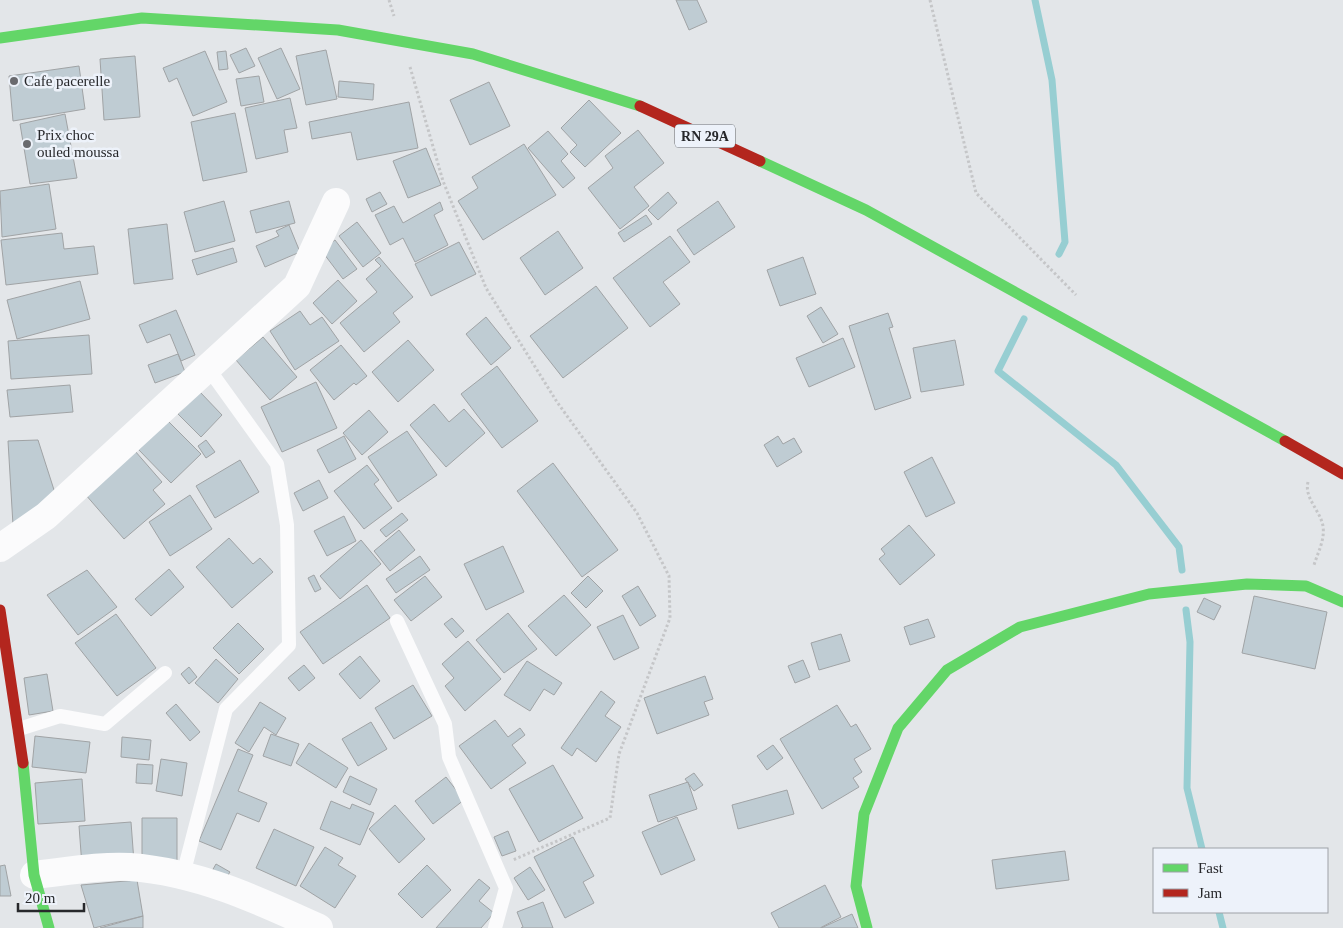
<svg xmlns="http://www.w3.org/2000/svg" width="1343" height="928" font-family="'Times New Roman',serif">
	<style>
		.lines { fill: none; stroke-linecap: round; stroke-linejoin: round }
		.stream { stroke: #97ced2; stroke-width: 7 }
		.building { fill: #bfccd3; stroke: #a0a3a5 }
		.path { stroke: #c5c6c8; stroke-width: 3; stroke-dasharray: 2.5 2.5; stroke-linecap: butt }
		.lane { stroke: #fbfbfc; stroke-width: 14 }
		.street { stroke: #fbfbfc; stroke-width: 28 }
		.fast { stroke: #63d668; stroke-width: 11 }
		.jam { stroke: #b3261e; stroke-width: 11 }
		.poi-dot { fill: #696a6e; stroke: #edf2fa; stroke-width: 2 }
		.labels { text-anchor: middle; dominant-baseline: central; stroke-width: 5; stroke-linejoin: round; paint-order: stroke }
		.shield { fill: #edf2fa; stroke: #626569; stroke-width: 1 }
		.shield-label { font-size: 14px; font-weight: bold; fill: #27282b }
		.poi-label { font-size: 15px; fill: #27282b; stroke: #edf2fa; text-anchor: start }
	</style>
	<rect width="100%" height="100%" fill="#e3e6e9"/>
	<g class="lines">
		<!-- stream -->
		<path class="stream" d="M 1035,0 L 1052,80 L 1065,242 L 1059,254
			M 1024,319 L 998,371 L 1116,465 L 1179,547 L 1182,570
			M 1186,610 L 1190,642 L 1187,788 L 1202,849
			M 1219,912 L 1223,928"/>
	</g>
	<!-- building -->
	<path class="building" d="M 676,0 L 697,0 L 707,22 L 689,30 Z
		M 246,48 L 255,66 L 239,73 L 230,55 Z
		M 281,48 L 300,89 L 277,99 L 258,58 Z
		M 326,50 L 337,99 L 306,105 L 296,56 Z
		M 205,51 L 227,102 L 193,116 L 177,78 L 169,82 L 163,68 Z
		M 226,51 L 228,69 L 219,70 L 217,52 Z
		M 135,56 L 140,117 L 104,120 L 100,59 Z
		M 79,66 L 85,109 L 13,121 L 9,76 Z
		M 259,76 L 264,102 L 241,106 L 236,79 Z
		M 339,81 L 374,84 L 373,100 L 338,97 Z
		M 489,82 L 510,126 L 470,145 L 450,100 Z
		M 290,98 L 297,128 L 284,130 L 288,152 L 256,159 L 245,108 Z
		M 589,100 L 621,133 L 585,167 L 570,152 L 577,145 L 561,128 Z
		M 409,102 L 418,148 L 357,160 L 351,132 L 312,139 L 309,122 Z
		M 235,113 L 247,172 L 203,181 L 191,122 Z
		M 65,114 L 77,178 L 30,184 L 20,124 Z
		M 638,130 L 664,163 L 634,187 L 649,206 L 620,229 L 588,188 L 613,168 L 605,156 Z
		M 548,131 L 568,154 L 561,161 L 575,178 L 563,188 L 528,148 Z
		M 524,144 L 556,195 L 483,240 L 458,201 L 478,188 L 472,177 Z
		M 426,148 L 441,185 L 408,198 L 393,161 Z
		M 49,184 L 56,229 L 2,237 L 0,191 Z
		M 380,192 L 387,204 L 372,212 L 366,199 Z
		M 668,192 L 677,203 L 658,220 L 648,210 Z
		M 224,201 L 235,241 L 195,252 L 184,212 Z
		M 289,201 L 295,223 L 256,233 L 250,211 Z
		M 718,201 L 735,227 L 694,255 L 677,230 Z
		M 440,202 L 443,210 L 434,215 L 448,245 L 415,262 L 403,238 L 390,245 L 375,215 L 394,206 L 403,223 Z
		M 646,215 L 652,224 L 624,242 L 618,233 Z
		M 357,222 L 381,253 L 363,267 L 339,236 Z
		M 167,224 L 173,279 L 134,284 L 128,229 Z
		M 289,225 L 300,252 L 265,267 L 256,246 L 279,236 L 276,231 Z
		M 558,231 L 583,268 L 545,295 L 520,258 Z
		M 62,233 L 64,249 L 94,246 L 98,274 L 6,285 L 1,240 Z
		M 670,236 L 690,262 L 663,282 L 680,304 L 650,327 L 613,278 Z
		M 335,240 L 357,269 L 343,279 L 321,250 Z
		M 459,242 L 476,274 L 431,296 L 415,264 Z
		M 233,248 L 237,262 L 197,275 L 192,260 Z
		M 379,257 L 413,297 L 393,313 L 400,322 L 364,352 L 340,323 L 377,292 L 366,279 L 381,266 L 375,260 Z
		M 803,257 L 816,294 L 780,306 L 767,270 Z
		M 338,280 L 357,301 L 332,324 L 313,303 Z
		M 80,281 L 90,319 L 17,339 L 7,300 Z
		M 596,286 L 628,328 L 563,378 L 530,336 Z
		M 821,307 L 838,334 L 823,343 L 807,316 Z
		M 176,310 L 195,355 L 181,361 L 170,334 L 147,343 L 139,325 Z
		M 300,311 L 310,325 L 322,317 L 339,341 L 295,370 L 270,331 Z
		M 888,313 L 893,327 L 889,328 L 911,398 L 875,410 L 849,326 Z
		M 486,317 L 511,348 L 491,365 L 466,334 Z
		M 89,335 L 92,374 L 11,379 L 8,341 Z
		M 263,337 L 297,377 L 270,400 L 236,360 Z
		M 843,338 L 855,367 L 809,387 L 796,358 Z
		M 408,340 L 434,370 L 398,402 L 372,372 Z
		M 955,340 L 964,385 L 921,392 L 913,348 Z
		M 341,345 L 367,376 L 356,385 L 354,383 L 334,400 L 310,370 Z
		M 178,354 L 185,372 L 155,383 L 148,365 Z
		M 497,366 L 538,421 L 502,448 L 461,394 Z
		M 316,382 L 337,428 L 282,452 L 261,407 Z
		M 70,385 L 73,412 L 10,417 L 7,390 Z
		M 200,392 L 222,415 L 201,437 L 178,414 Z
		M 434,404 L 449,422 L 464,409 L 485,433 L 446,467 L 410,425 Z
		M 369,410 L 388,432 L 362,455 L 343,433 Z
		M 168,421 L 201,454 L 171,483 L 138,449 Z
		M 407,431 L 437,475 L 398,502 L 368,457 Z
		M 344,436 L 356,459 L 329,473 L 317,450 Z
		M 778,436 L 783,444 L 794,438 L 802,452 L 777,467 L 764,445 Z
		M 38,440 L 55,493 L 13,525 L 8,441 Z
		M 206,440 L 215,452 L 206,458 L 198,446 Z
		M 135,451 L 162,482 L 153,490 L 165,504 L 124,539 L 85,494 Z
		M 932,457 L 955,503 L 926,517 L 904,472 Z
		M 240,460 L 259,492 L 215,518 L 196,486 Z
		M 553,463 L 618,550 L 582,577 L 517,491 Z
		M 367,465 L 379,480 L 374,484 L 392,508 L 364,529 L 334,491 Z
		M 319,480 L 328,498 L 303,511 L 294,493 Z
		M 190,495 L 212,529 L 170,556 L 149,522 Z
		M 402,513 L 408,520 L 386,537 L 380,530 Z
		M 344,516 L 356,541 L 327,556 L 314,531 Z
		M 909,525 L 935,555 L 900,585 L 879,559 L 885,554 L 881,549 Z
		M 399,530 L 415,550 L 390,571 L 374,551 Z
		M 229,538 L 253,564 L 260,558 L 273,572 L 232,608 L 196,567 Z
		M 361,540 L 381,564 L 340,599 L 320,576 Z
		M 503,546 L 524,592 L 486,610 L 464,564 Z
		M 420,556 L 430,570 L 396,593 L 386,579 Z
		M 169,569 L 184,587 L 151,616 L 135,599 Z
		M 87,570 L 117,607 L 78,635 L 47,595 Z
		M 314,575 L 321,589 L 315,592 L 308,578 Z
		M 425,576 L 442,597 L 411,621 L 394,600 Z
		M 588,576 L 603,591 L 586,608 L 571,593 Z
		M 367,585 L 390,618 L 323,664 L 300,632 Z
		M 638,586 L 656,616 L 640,626 L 622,596 Z
		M 564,595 L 591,625 L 556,656 L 528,626 Z
		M 1254,596 L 1327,612 L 1315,669 L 1242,653 Z
		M 1204,598 L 1221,606 L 1214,620 L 1197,612 Z
		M 508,613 L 537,649 L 504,673 L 476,640 Z
		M 116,614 L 156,668 L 117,696 L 75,643 Z
		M 623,615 L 639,648 L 614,660 L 597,627 Z
		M 452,618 L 464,631 L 456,638 L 444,624 Z
		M 928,619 L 935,637 L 910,645 L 904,627 Z
		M 238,623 L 264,649 L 239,674 L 213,648 Z
		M 841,634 L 850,661 L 819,670 L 811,643 Z
		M 468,641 L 501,679 L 465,711 L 445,686 L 454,678 L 442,664 Z
		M 360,656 L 380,681 L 360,699 L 339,674 Z
		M 216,659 L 238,679 L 218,703 L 195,683 Z
		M 803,660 L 810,677 L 795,683 L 788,666 Z
		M 527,661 L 562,683 L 554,695 L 544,689 L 530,711 L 504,695 Z
		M 304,665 L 315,678 L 299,691 L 288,678 Z
		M 189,667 L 197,677 L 189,684 L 181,674 Z
		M 47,674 L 53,711 L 29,715 L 24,678 Z
		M 705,676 L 713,699 L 704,702 L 709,715 L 657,734 L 644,698 Z
		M 413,685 L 432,716 L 394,739 L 375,708 Z
		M 601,691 L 615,702 L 605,716 L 621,727 L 596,762 L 577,748 L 572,756 L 561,748 Z
		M 260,702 L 286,718 L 276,735 L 264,727 L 249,752 L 235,743 Z
		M 176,704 L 200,732 L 190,741 L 166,713 Z
		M 837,705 L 851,727 L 856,724 L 871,749 L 854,759 L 862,772 L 853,778 L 859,787 L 822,809 L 780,739 Z
		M 495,720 L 508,737 L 520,728 L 525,735 L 512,745 L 526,763 L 491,789 L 459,746 Z
		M 371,722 L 387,749 L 358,766 L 342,739 Z
		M 271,734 L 299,744 L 291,766 L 263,756 Z
		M 35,736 L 90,742 L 86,773 L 32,767 Z
		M 122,737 L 151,740 L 149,760 L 121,757 Z
		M 309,743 L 348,768 L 336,788 L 296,763 Z
		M 773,745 L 783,758 L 767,770 L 757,756 Z
		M 238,749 L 253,755 L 238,791 L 267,803 L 259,822 L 237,813 L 221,850 L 199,841 Z
		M 161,759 L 187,763 L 182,796 L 156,791 Z
		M 137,764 L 153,765 L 152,784 L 136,783 Z
		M 553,765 L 583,818 L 539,842 L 509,789 Z
		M 694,773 L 703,785 L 694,791 L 685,779 Z
		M 350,776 L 377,789 L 370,805 L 343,792 Z
		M 446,777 L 464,800 L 433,824 L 415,801 Z
		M 82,779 L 85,821 L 38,824 L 35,783 Z
		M 688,782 L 697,809 L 658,822 L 649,795 Z
		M 787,790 L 794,814 L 738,829 L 732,805 Z
		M 331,801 L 350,809 L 352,804 L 374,813 L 360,845 L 320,829 Z
		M 395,805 L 425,839 L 399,863 L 369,829 Z
		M 677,817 L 695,860 L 661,875 L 642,832 Z
		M 142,818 L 177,818 L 177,861 L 142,861 Z
		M 131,822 L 134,862 L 82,866 L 79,826 Z
		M 274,829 L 314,847 L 296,886 L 256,868 Z
		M 508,831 L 516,851 L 502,856 L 494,837 Z
		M 573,837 L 594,876 L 583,882 L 594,903 L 565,918 L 534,857 Z
		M 325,847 L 343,858 L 338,865 L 356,876 L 335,908 L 300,886 Z
		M 1065,851 L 1069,880 L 996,889 L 992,860 Z
		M 216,864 L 230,872 L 226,878 L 212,871 Z
		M 5,865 L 11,896 L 0,896 L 0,866 Z
		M 427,865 L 451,890 L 422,918 L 398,894 Z
		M 530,867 L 545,890 L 528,900 L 514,878 Z
		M 479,879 L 490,888 L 479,901 L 494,913 L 481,928 L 436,928 Z
		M 137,880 L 143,916 L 94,928 L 81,885 Z
		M 825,885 L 841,917 L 820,928 L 779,928 L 771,913 Z
		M 543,902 L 553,928 L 521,928 L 523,927 L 517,912 Z
		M 852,914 L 858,928 L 821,928 Z
		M 143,916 L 143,928 L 100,928 Z"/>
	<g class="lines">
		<!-- path -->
		<path class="path" d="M 389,0 L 394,16
			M 930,0 L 976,193 L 1076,295
			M 410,67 L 443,181 L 486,288 L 557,402 L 637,513 L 669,576 L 670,618 L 619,754 L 610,818 L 513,860
			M 1308,482 C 1304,498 1320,510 1323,526 C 1325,540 1318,552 1314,565"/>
		<!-- lane -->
		<path class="lane" d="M 397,621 L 445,724 L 449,757 L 506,888 L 495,928
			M 19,729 L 60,716 L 105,724 L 165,673
			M 183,875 L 226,709 L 289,645 L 287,525 L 277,464 L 208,368"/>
		<!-- street -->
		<path class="street" d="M 0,548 L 46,516 L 297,286 L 336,202
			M 34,875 C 63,872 101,865 130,867 C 198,872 258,900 319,928"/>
		<!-- fast -->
		<path class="fast" d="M 0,38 L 142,18 L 338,30 L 473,54 L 640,106
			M 760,161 L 866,210 L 1285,441
			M 23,763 L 34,875 L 49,928
			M 867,928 L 856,886 L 864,814 L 898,728 L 947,670 L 1020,627 L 1149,594 L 1247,584 L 1306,586 L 1343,602"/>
		<!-- jam -->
		<path class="jam" d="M 640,106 L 760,161
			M 1285,441 L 1343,474
			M 0,610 L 23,763"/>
	</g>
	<!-- markers -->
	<g class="poi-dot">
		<circle cx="14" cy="81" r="5"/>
		<circle cx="27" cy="144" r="5"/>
	</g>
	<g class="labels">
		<!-- shield labels -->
		<rect class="shield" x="675" y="124.5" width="60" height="23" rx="4"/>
		<g class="shield-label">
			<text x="705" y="136">RN 29A</text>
		</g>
		<!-- poi labels -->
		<g class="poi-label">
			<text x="24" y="81">Cafe pacerelle</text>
			<text x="37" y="135">Prix choc<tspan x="37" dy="17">ouled moussa</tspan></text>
		</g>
	</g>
	<!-- legend -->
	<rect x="1153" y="848" width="175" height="65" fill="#edf2fa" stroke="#9ea1a7"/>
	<rect x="1163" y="864" width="25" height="8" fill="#63d668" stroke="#9ea1a7"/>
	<text x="1198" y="873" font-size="15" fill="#27282b">Fast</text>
	<rect x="1163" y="889" width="25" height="8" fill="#b3261e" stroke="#9ea1a7"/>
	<text x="1198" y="898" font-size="15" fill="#27282b">Jam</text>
	<!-- scale -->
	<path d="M18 903v8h66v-8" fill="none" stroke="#27282b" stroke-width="2.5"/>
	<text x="25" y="903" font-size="15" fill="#27282b" stroke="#edf2fa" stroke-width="4" paint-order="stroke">20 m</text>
</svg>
